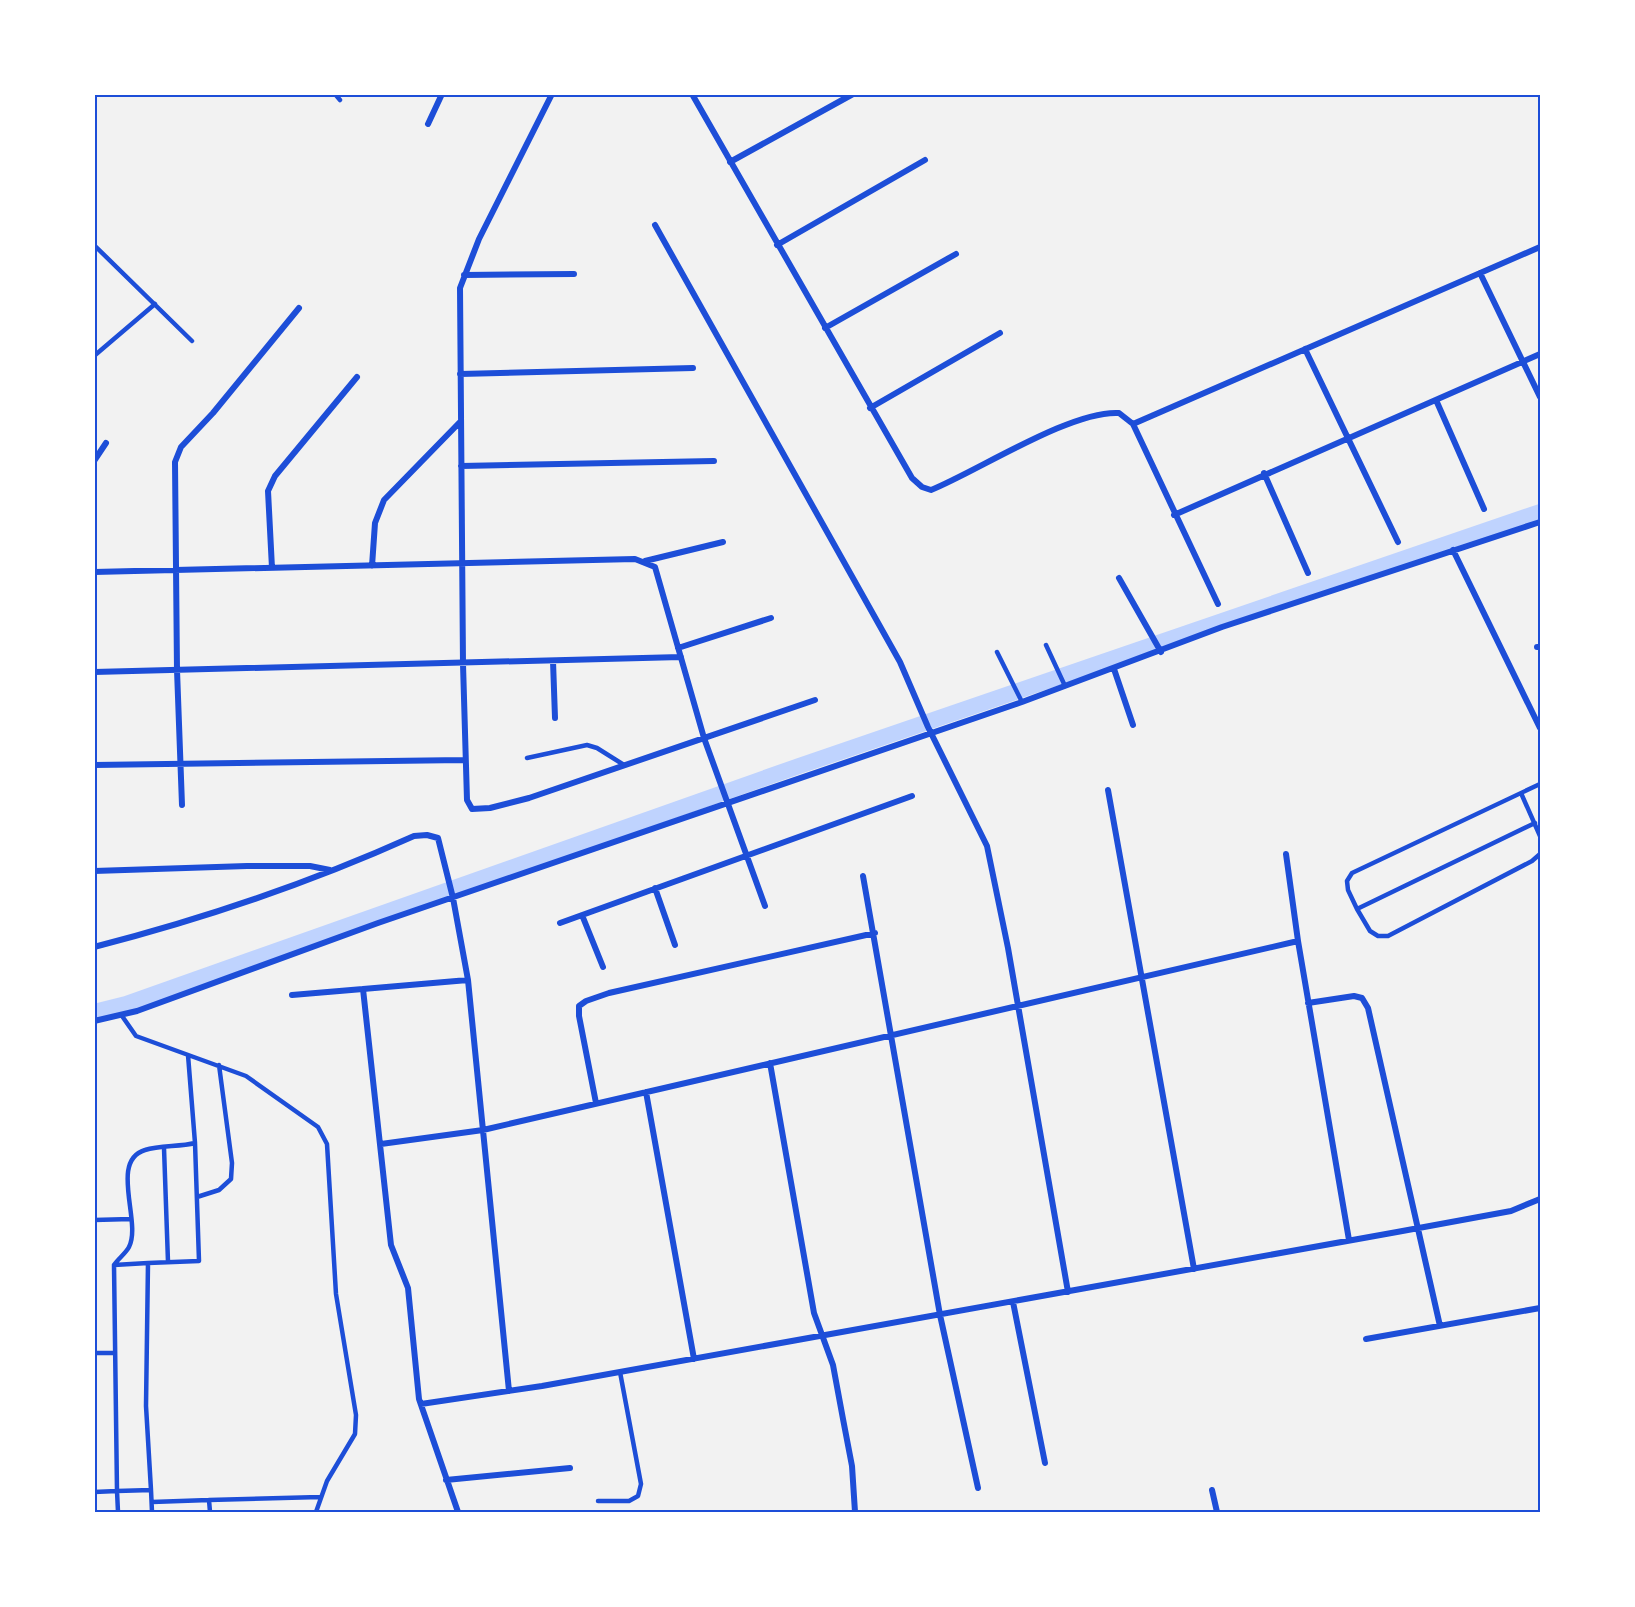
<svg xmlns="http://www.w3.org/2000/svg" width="1635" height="1607" font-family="'IBM Plex Sans',sans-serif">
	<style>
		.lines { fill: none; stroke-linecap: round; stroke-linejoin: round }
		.canal { stroke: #bfd3fe; stroke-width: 16 }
		.service { stroke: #1d4ed8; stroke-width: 4.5 }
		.minor { stroke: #1d4ed8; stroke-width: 6 }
		.neatline { fill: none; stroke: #1d4ed8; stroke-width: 2 }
	</style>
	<rect width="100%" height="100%" fill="#f2f2f2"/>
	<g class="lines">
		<!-- canal -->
		<path class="canal" d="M 94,1012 L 126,1004 L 799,766 L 1540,512"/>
		<!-- service -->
		<path class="service" d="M 335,94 L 340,100
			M 94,245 L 192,341
			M 94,356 L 155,304
			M 1046,645 L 1065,686
			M 997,652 L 1022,702
			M 527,758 L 587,745 L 597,748 L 624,765
			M 1540,784 L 1352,873 L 1347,881 L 1348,890 L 1357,909 L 1370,931 L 1378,936 L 1388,936 L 1532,861 L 1540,854
			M 1521,793 L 1540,836
			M 1357,909 L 1535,823
			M 122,1016 L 136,1036 L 246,1076 L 318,1127 L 327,1144 L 336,1294 L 356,1415 L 355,1434 L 327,1481 L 316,1512
			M 188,1055 L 195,1143 C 179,1147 160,1145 145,1150 C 109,1161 142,1222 129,1247 C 126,1253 118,1259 114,1265 L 117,1491 L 151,1490 L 146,1406 L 148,1263 L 199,1261 L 195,1143
			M 164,1148 L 168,1262
			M 197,1197 L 219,1190 L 231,1179 L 232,1163 L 219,1065
			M 94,1220 L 131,1219
			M 114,1265 L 148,1263
			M 94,1353 L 115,1353
			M 151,1490 L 152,1512
			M 94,1492 L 117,1491 L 118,1512
			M 598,1501 L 629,1501 L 638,1496 L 641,1484 L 620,1372
			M 152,1502 L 209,1500
			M 210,1512 L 209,1500 L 320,1497"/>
		<!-- minor -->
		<path class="minor" d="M 552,94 L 479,239 L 460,288 L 463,664 L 467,800 L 472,809 L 490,808 L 529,798 L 815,700
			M 692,94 L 912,478 L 922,487 L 931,490 C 978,471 1071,410 1119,413 L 1133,424 L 1218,604
			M 428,124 L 442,94
			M 730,162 L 853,94
			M 655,225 L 900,662 L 928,727 L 987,846 L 1008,948 L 1068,1292
			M 777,245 L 925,160
			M 1480,273 L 1540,397
			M 464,275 L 574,274
			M 825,328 L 956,254
			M 1305,349 L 1398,542
			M 460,374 L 693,368
			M 1436,400 L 1484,509
			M 870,408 L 1000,333
			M 1133,424 L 1540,247
			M 94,461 L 106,443
			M 461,466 L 714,461
			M 1264,473 L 1308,573
			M 1174,515 L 1540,354
			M 1453,550 L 1540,728
			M 645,561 L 723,542
			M 372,566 L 375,523 L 384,500 L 460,422
			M 272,568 L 268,491 L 275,476 L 357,377
			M 94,572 L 635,559 L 655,567 L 704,738 L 765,906
			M 1119,578 L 1161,652
			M 1537,647 L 1540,647
			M 678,648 L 771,618
			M 553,661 L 555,718
			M 1114,669 L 1133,725
			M 94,672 L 681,657
			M 94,765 L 464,760
			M 1108,790 L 1194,1269
			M 182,805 L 177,670 L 175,462 L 181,447 L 213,413 L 299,308
			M 1286,854 L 1298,941 L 1349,1240
			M 94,871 L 247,866 L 310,866 L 330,870
			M 863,876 L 940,1315 L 978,1488
			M 655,888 L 675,945
			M 582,915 L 603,967
			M 560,923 L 912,796
			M 94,947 C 203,919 312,882 414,836 L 427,835 L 438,838 L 453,898 L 468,980 L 509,1391
			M 363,989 L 468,980
			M 292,995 L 363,989 L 391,1245 L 408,1288 L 419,1399 L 458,1512
			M 1308,1003 L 1354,996 L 1362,998 L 1368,1008 L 1440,1326
			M 94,1021 L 137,1011 L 378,923 L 1022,702 L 1222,627 L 1540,522
			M 770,1063 L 814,1313 L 833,1365 L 843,1419 L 852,1466 L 855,1512
			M 646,1092 L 694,1359
			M 596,1103 L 579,1016 L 579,1006 L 586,1001 L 609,993 L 875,933
			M 381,1144 L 483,1130 L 1298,941
			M 1013,1302 L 1045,1463
			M 1366,1339 L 1540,1308
			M 421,1404 L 542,1386 L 1397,1232 L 1511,1211 L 1540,1199
			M 446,1480 L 570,1468
			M 1212,1490 L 1217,1512"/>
	</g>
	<!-- border -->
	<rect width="1635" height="1607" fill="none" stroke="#ffffff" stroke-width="192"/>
	<rect x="96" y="96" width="1443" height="1415" class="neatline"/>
</svg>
